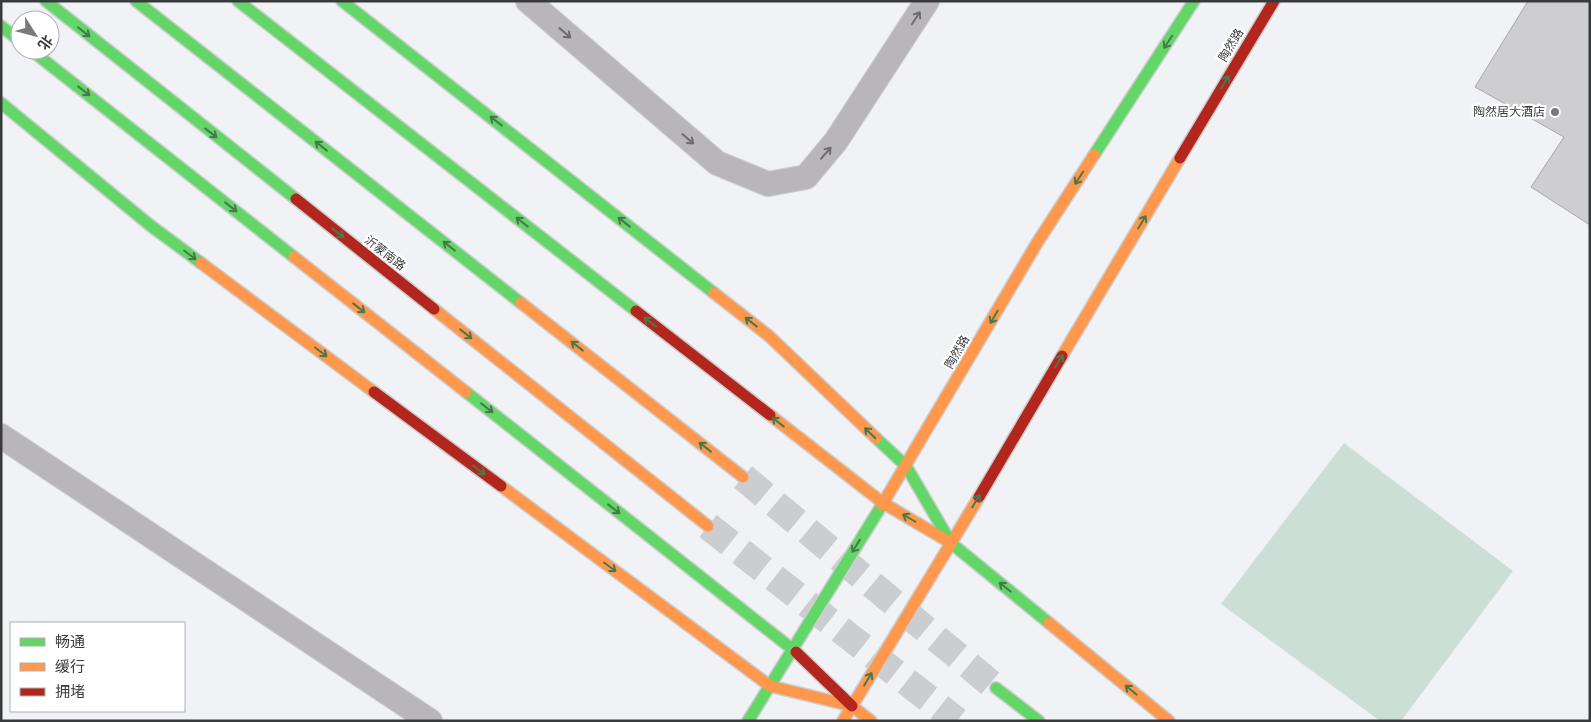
<svg xmlns="http://www.w3.org/2000/svg" width="1591" height="722" font-family="'Varela Round','Noto Sans SC',sans-serif">
	<style>
		.green { fill: #cbdfd7 }
		.building { fill: #ceced0; stroke: #a8a8aa }
		.lines { fill: none; stroke-linecap: round; stroke-linejoin: round }
		.primary-tunnel { stroke: #cbcdd0; stroke-width: 28; stroke-dasharray: 28 14; stroke-linecap: butt }
		.lane-casing { stroke: #cccdcf; stroke-width: 26 }
		.fast-casing { stroke: #cccdcf; stroke-width: 14 }
		.slow-casing { stroke: #cccdcf; stroke-width: 14 }
		.jam-casing { stroke: #cccdcf; stroke-width: 14 }
		.lane { stroke: #b9b6b9; stroke-width: 24 }
		.fast { stroke: #63d668; stroke-width: 11 }
		.slow { stroke: #ff974d; stroke-width: 11 }
		.jam { stroke: #b3261e; stroke-width: 11 }
		.oneway { stroke: #6c6c6e }
		.oneway2 { stroke: #4a784e }
		.poi-dot { fill: #797a7d; stroke: #fff; stroke-width: 2 }
		.labels { text-anchor: middle; dominant-baseline: central; stroke-width: 4.5; stroke-linejoin: round; paint-order: stroke }
		.street-label { font-size: 12px; fill: #393a3c; stroke: #fff }
		.poi-label { font-size: 12px; fill: #393a3c; stroke: #fff; text-anchor: end }
	</style>
	<rect width="100%" height="100%" fill="#f0f2f5"/>
	<!-- green -->
	<path class="green" d="M 1344,443 L 1513,571 L 1401,721 L 1380,721 L 1221,604 Z"/>
	<!-- building -->
	<path class="building" d="M 1528,1 L 1590,1 L 1590,225 L 1531,187 L 1564,137 L 1475,87 Z"/>
	<g class="lines">
		<!-- primary-tunnel -->
		<path class="primary-tunnel" d="M 743,477 L 996,688
			M 708,526 L 957,721"/>
		<!-- lane casing -->
		<g class="lane-casing">
			<path id="lane" d="M 528,1 L 717,163 L 768,184 L 806,177 L 836,141 L 927,1
				M 1,436 L 430,721"/>
		</g>
		<!-- fast casing -->
		<g class="fast-casing">
			<path id="fast" d="M 46,1 L 296,199
				M 136,1 L 521,303
				M 238,1 L 636,311
				M 342,1 L 714,293
				M 1,26 L 20,41
				M 31,50 L 294,257
				M 1,103 L 151,226 L 201,263
				M 1094,155 L 1194,1
				M 466,392 L 796,652
				M 876,438 L 906,466 L 951,543 L 1049,623
				M 996,688 L 1039,721
				M 748,721 L 882,505"/>
		</g>
		<!-- slow casing -->
		<g class="slow-casing">
			<path id="slow" d="M 294,257 L 466,392
				M 201,263 L 374,392
				M 714,293 L 769,336 L 876,438
				M 521,303 L 743,477
				M 434,309 L 708,526
				M 1062,356 L 1180,158
				M 770,415 L 883,503 L 951,543
				M 501,486 L 770,686 L 852,706 L 871,721
				M 882,505 L 1037,243 L 1094,155
				M 1049,623 L 1169,721
				M 843,721 L 979,497"/>
		</g>
		<!-- jam casing -->
		<g class="jam-casing">
			<path id="jam" d="M 1180,158 L 1274,1
				M 296,199 L 434,309
				M 636,311 L 770,415
				M 374,392 L 501,486
				M 979,497 L 1062,356
				M 796,652 L 852,706"/>
		</g>
		<!-- lane -->
		<use href="#lane" class="lane"/>
		<!-- fast -->
		<use href="#fast" class="fast"/>
		<!-- slow -->
		<use href="#slow" class="slow"/>
		<!-- jam -->
		<use href="#jam" class="jam"/>
	</g>
	<!-- one-way arrows -->
	<defs><path id="oneway-shaft" d="M-6 0H5M1.5-3L5.5 0L1.5 3" fill="none" stroke-width="1.6" stroke-linecap="round" stroke-linejoin="round" transform="scale(1.25)"/></defs>
	<g class="oneway">
		<use href="#oneway-shaft" transform="translate(916 18) rotate(-57)"/>
		<use href="#oneway-shaft" transform="translate(565 33) rotate(41)"/>
		<use href="#oneway-shaft" transform="translate(688 139) rotate(41)"/>
		<use href="#oneway-shaft" transform="translate(826 153) rotate(-49)"/>
	</g>
	<g class="oneway2">
		<use href="#oneway-shaft" transform="translate(84 32) rotate(38)"/>
		<use href="#oneway-shaft" transform="translate(1168 42) rotate(123)"/>
		<use href="#oneway-shaft" transform="translate(1225 82) rotate(-59)"/>
		<use href="#oneway-shaft" transform="translate(84 91) rotate(38)"/>
		<use href="#oneway-shaft" transform="translate(496 121) rotate(-142)"/>
		<use href="#oneway-shaft" transform="translate(211 133) rotate(38)"/>
		<use href="#oneway-shaft" transform="translate(321 146) rotate(-142)"/>
		<use href="#oneway-shaft" transform="translate(1079 178) rotate(123)"/>
		<use href="#oneway-shaft" transform="translate(231 207) rotate(38)"/>
		<use href="#oneway-shaft" transform="translate(522 222) rotate(-142)"/>
		<use href="#oneway-shaft" transform="translate(624 222) rotate(-142)"/>
		<use href="#oneway-shaft" transform="translate(1142 222) rotate(-59)"/>
		<use href="#oneway-shaft" transform="translate(338 233) rotate(38)"/>
		<use href="#oneway-shaft" transform="translate(449 246) rotate(-142)"/>
		<use href="#oneway-shaft" transform="translate(190 255) rotate(37)"/>
		<use href="#oneway-shaft" transform="translate(359 308) rotate(38)"/>
		<use href="#oneway-shaft" transform="translate(994 317) rotate(120)"/>
		<use href="#oneway-shaft" transform="translate(650 322) rotate(-142)"/>
		<use href="#oneway-shaft" transform="translate(751 322) rotate(-142)"/>
		<use href="#oneway-shaft" transform="translate(466 334) rotate(38)"/>
		<use href="#oneway-shaft" transform="translate(577 346) rotate(-142)"/>
		<use href="#oneway-shaft" transform="translate(321 352) rotate(37)"/>
		<use href="#oneway-shaft" transform="translate(1059 361) rotate(-59)"/>
		<use href="#oneway-shaft" transform="translate(487 408) rotate(38)"/>
		<use href="#oneway-shaft" transform="translate(778 422) rotate(-142)"/>
		<use href="#oneway-shaft" transform="translate(870 433) rotate(-136)"/>
		<use href="#oneway-shaft" transform="translate(705 447) rotate(-142)"/>
		<use href="#oneway-shaft" transform="translate(479 470) rotate(37)"/>
		<use href="#oneway-shaft" transform="translate(976 501) rotate(-59)"/>
		<use href="#oneway-shaft" transform="translate(614 509) rotate(38)"/>
		<use href="#oneway-shaft" transform="translate(909 518) rotate(-150)"/>
		<use href="#oneway-shaft" transform="translate(856 546) rotate(122)"/>
		<use href="#oneway-shaft" transform="translate(610 567) rotate(37)"/>
		<use href="#oneway-shaft" transform="translate(1005 587) rotate(-141)"/>
		<use href="#oneway-shaft" transform="translate(868 679) rotate(-59)"/>
		<use href="#oneway-shaft" transform="translate(1131 690) rotate(-141)"/>
	</g>
	<!-- markers -->
	<circle class="poi-dot" cx="1555" cy="112" r="5"/>
	<g class="labels">
		<!-- street labels -->
		<g class="street-label">
			<text transform="translate(1231 45) rotate(-59)">陶然路</text>
			<text transform="translate(385 253) rotate(38)">沂蒙南路</text>
			<text transform="translate(957 352) rotate(-60)">陶然路</text>
		</g>
		<!-- poi labels -->
		<g class="poi-label">
			<text x="1545" y="112">陶然居大酒店</text>
		</g>
	</g>
	<!-- border -->
	<rect width="1591" height="722" fill="none" stroke="#393a3c" stroke-width="5"/>
	<!-- legend -->
	<rect x="10" y="622" width="175" height="90" fill="#ffffff" stroke="#b0b0b1"/>
	<rect x="20" y="638" width="25" height="8" fill="#63d668" stroke="#b0b0b1"/>
	<text x="55" y="647" font-size="15" fill="#393a3c">畅通</text>
	<rect x="20" y="663" width="25" height="8" fill="#ff974d" stroke="#b0b0b1"/>
	<text x="55" y="672" font-size="15" fill="#393a3c">缓行</text>
	<rect x="20" y="688" width="25" height="8" fill="#b3261e" stroke="#b0b0b1"/>
	<text x="55" y="697" font-size="15" fill="#393a3c">拥堵</text>
	<!-- north arrow -->
	<g transform="translate(35 35) rotate(126)"><circle r="24" fill="#ffffff" stroke="#b0b0b1"/>
	<path d="M0-4L9 19L0 12L-9 19Z" fill="#797a7d"/>
	<text y="-8" font-size="14" font-weight="bold" text-anchor="middle" fill="#393a3c">北</text>
	</g>
</svg>
